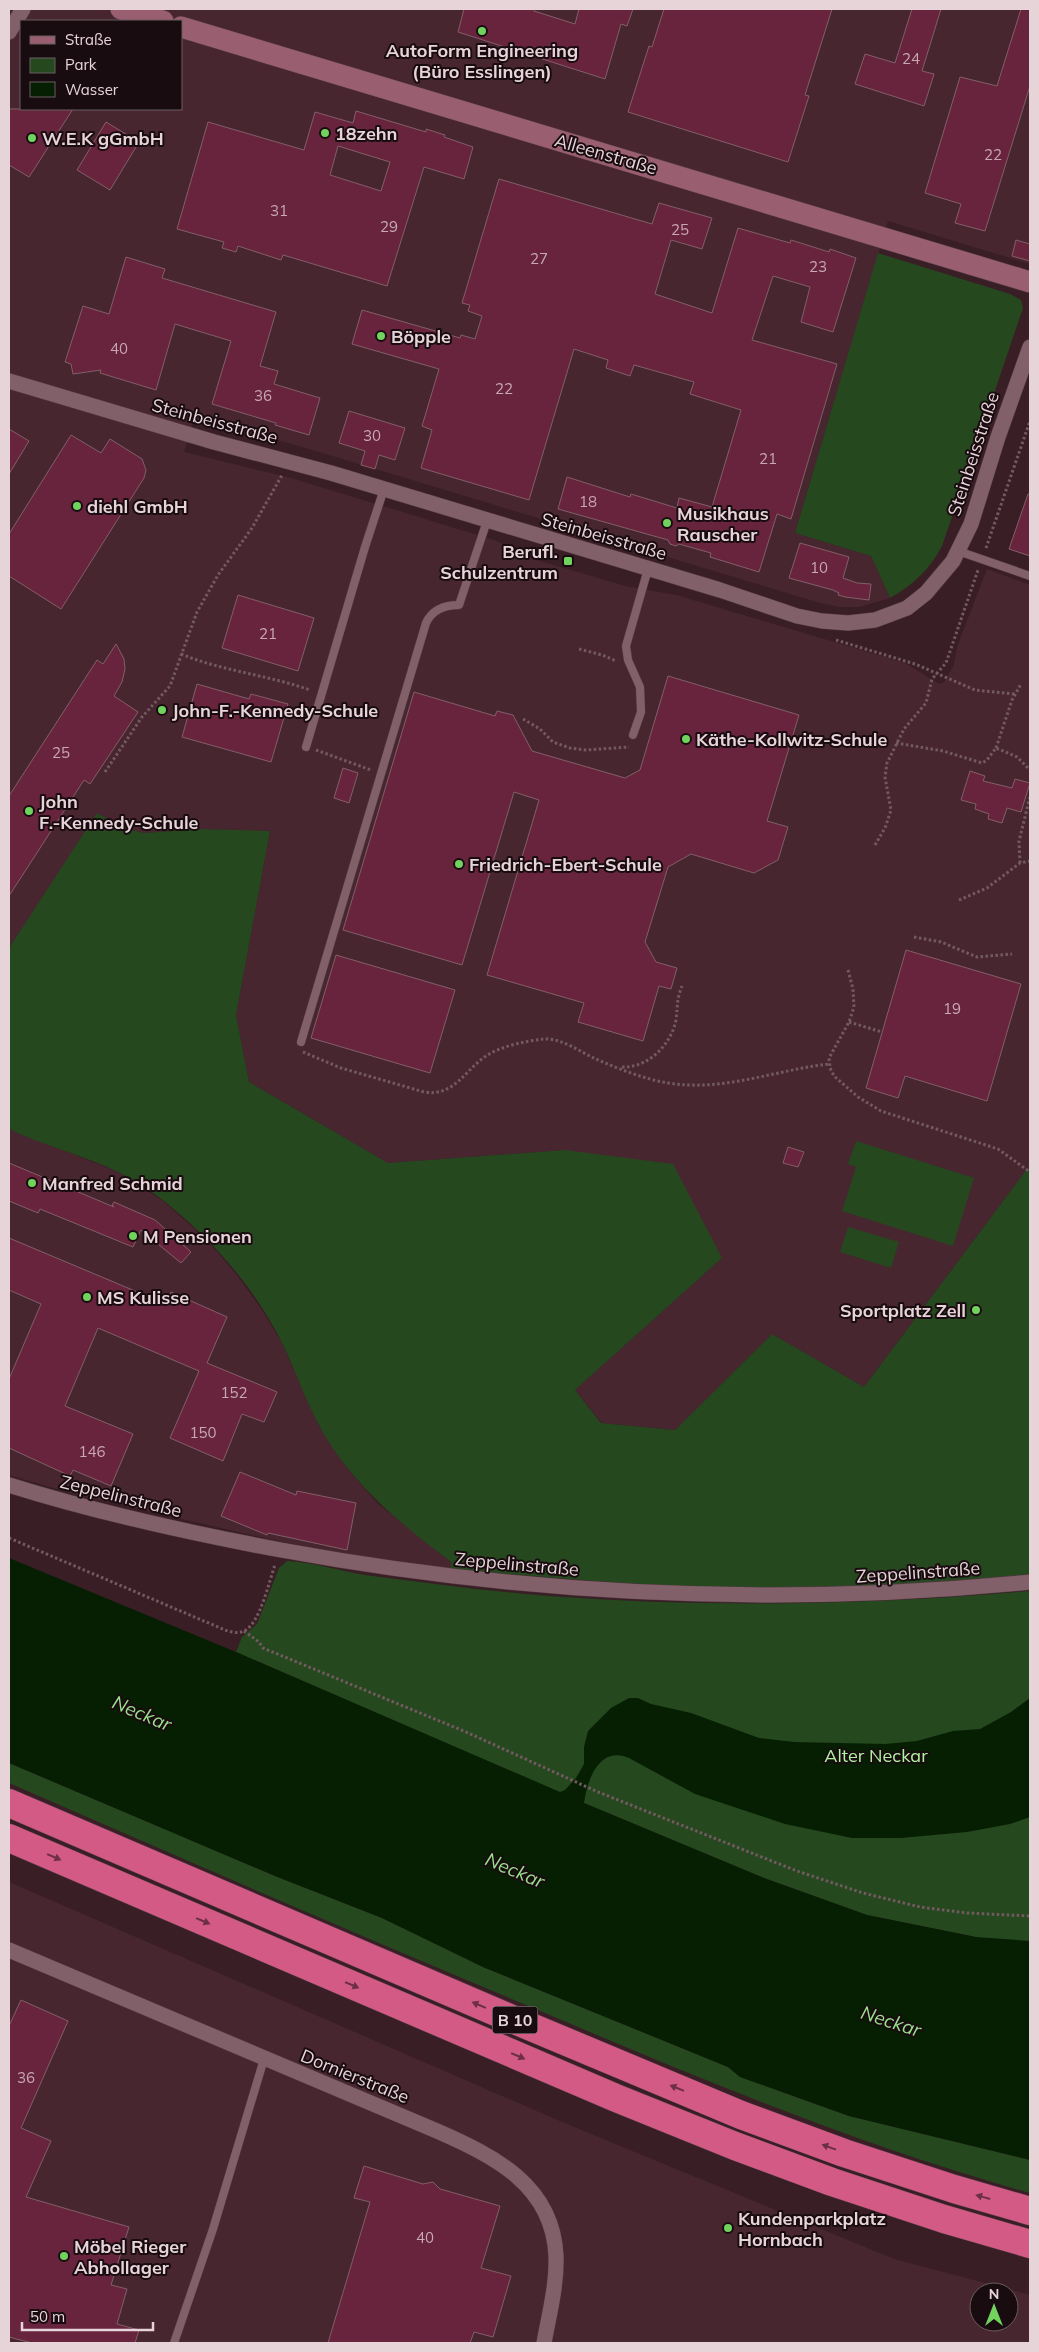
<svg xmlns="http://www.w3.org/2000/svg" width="1039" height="2352" font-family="Mulish,sans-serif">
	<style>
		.built { fill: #482630; fill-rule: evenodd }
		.green { fill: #25481f }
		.water { fill: #061f03 }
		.building { fill: #69243d; stroke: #815f68; fill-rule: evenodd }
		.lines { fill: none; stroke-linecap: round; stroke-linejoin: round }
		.lane-casing { stroke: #543c44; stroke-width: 9 }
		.street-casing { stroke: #543c44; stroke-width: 16 }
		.secondary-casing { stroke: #543c44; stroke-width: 22 }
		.highway-casing { stroke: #543c44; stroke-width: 29 }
		.path { stroke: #735a61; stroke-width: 3; stroke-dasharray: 2.5 2.5; stroke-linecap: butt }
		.lane { stroke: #826069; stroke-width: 8 }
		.street { stroke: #826069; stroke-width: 15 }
		.secondary { stroke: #9a5e71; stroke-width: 21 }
		.highway { stroke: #d25a84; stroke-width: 28 }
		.oneway { fill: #6c2f44 }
		.poi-dot { fill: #71d25e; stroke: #190c10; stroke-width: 2 }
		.labels { text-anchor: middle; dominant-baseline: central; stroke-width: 4; stroke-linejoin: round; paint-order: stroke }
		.number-label { font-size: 15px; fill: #c8a8b2 }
		.shield { fill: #190c10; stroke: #a9989d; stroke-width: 1 }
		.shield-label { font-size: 16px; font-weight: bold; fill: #e7d4d9 }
		.poi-label { font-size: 18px; font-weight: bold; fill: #e7d4d9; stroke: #190c10; text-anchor: start }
		.street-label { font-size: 18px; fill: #e7d4d9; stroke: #190c10 }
		.park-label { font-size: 18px; fill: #aef5a0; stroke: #190c10 }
		.water-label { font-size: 19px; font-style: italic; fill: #99df8c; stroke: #190c10 }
	</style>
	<rect width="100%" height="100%" fill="#3a1e26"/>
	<!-- built -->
	<path class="built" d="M 9,9 L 1030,9 L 1030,264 L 888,221 L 795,533 L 871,556 L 890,598 L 859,607 L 839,607 L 817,602 L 309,449 L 254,433 L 244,434 L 194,419 L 184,452 L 291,478 L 497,541 L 520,555 L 625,586 L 676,595 L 905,663 L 939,684 L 944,682 L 954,665 L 957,647 L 987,569 L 1030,585 L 1030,1165 L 864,1387 L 772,1334 L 675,1430 L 602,1423 L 575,1390 L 722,1258 L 565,1150 L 388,1163 L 249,1082 L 236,1015 L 270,831 L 205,829 L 144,833 L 124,828 L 97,814 L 9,948 ZM 21,21 L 181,21 L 181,109 L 21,109 Z
		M 9,1129 L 118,1172 L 163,1201 L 207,1240 L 236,1274 L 262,1310 L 282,1343 L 320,1428 L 347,1468 L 377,1503 L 451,1562 L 451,1569 L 354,1555 L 282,1542 L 78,1495 L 9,1475 Z
		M 9,1882 L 562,2122 L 894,2259 L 1030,2295 L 1030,2343 L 9,2343 ZM 979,2292 L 1009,2292 L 1009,2322 L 979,2322 Z"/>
	<!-- green -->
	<path class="green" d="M 878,253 L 1010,294 L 1021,300 L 1023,308 L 942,546 C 930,569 913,585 890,598 L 871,556 L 795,533 Z
		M 97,813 L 124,828 L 144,833 L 202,829 L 270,831 L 236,1015 L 249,1082 L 388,1163 L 565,1150 L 673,1164 L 722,1258 L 575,1390 L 601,1423 L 675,1430 L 772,1334 L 864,1387 L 1030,1165 L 1030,1574 C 937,1583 844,1588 750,1588 C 650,1587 551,1578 451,1569 L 451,1562 C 405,1527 362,1493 330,1444 C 310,1414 299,1378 283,1345 C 260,1297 223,1252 183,1217 C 164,1200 141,1183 118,1172 C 83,1155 44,1146 9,1129 L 9,948 Z
		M 856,1141 L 974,1178 L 953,1246 L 842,1211 L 856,1167 L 848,1164 Z
		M 848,1227 L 899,1242 L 891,1268 L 840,1252 Z
		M 287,1561 C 313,1562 339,1571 365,1575 C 426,1583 487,1591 548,1596 C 709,1608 870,1605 1030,1591 L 1030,1951 L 976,1937 L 867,1915 L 764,1878 L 584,1803 L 236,1652 L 242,1637 L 257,1624 L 279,1568 Z
		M 9,1763 L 275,1876 L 382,1918 L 483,1967 L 728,2067 L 740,2077 L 849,2116 L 1030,2160 L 1030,2193 C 861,2146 700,2079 538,2010 C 361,1936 185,1860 9,1783 Z"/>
	<!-- water -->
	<path class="water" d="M 9,1558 L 236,1652 L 560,1792 L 565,1790 L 576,1778 L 584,1764 L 584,1747 L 588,1731 L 611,1708 L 629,1698 L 638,1698 L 651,1704 L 691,1713 L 759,1738 L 794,1742 L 885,1744 L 917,1741 L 953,1731 L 980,1729 L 1011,1712 L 1030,1698 L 1030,1817 L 1010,1824 L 967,1832 L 901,1838 L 852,1838 L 785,1824 L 695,1794 L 629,1758 C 599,1745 587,1781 584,1803 L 764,1878 L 867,1915 L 976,1937 L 1030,1941 L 1030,2160 L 849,2116 L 740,2077 L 728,2067 L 483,1967 L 382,1918 L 275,1876 L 9,1763 Z"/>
	<!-- building -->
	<path class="building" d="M 464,9 L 534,9 L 534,11 L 575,24 L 579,9 L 633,9 L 627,26 L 621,24 L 605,79 L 458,32 Z
		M 664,9 L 832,9 L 805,95 L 809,96 L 788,162 L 628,112 L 649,46 L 652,47 Z
		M 912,9 L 941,9 L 922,71 L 934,74 L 924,106 L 855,84 L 865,54 L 895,63 Z
		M 1021,9 L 1030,9 L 1030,86 L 985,231 L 955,223 L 961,204 L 925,193 L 960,77 L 997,86 Z
		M 9,109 L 73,109 L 29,177 L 9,165 Z
		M 356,111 L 426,132 L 426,129 L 445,135 L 444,137 L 473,147 L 464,179 L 424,167 L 387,286 L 283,255 L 281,260 L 238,246 L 236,252 L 222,248 L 224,242 L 177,229 L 208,122 L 304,150 L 315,112 L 353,123 ZM 338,146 L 390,162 L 381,191 L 330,175 Z
		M 106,122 L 139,142 L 110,190 L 77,170 Z
		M 499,179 L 652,224 L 659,203 L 712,218 L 702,249 L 671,240 L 655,294 L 712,313 L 738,228 L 790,243 L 791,240 L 829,252 L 830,249 L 856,258 L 833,332 L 801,322 L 810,287 L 773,276 L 752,340 L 837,364 L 791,519 L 777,514 L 759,572 L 710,557 L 711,553 L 679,544 L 676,546 L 670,544 L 668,540 L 558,509 L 567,477 L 630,497 L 631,494 L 677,508 L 679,498 L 712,507 L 741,410 L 690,394 L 694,382 L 634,365 L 630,376 L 606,368 L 608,360 L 574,349 L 529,500 L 421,468 L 432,430 L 422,426 L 439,369 L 352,344 L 362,310 L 460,338 L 461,335 L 475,339 L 482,316 L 468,311 L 470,305 L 462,303 Z
		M 1016,240 L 1030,244 L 1030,261 L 1012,256 Z
		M 126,257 L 165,269 L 162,278 L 276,312 L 260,366 L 278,371 L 274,384 L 320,398 L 309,435 L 275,425 L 276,423 L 212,404 L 231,341 L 175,324 L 156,390 L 100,373 L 101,370 L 73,374 L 71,364 L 65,362 L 83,306 L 109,314 Z
		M 349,411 L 405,428 L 395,460 L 379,455 L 375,469 L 361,465 L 365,451 L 339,443 Z
		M 9,429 L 29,441 L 9,474 Z
		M 71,435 L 101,453 L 110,439 L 142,459 L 146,470 L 144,478 L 61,609 L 9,576 L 9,534 Z
		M 1028,494 L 1030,494 L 1030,556 L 1009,549 Z
		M 800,543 L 849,557 L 843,578 L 857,583 L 871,584 L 869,600 L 845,597 L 838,595 L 839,593 L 833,590 L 789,578 Z
		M 238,595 L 314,618 L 298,671 L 222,648 Z
		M 116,644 L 124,659 L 125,669 L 122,682 L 114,696 L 138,712 L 90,784 L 84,780 L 9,896 L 9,796 L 97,660 L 103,664 Z
		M 668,676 L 799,715 L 767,821 L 788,827 L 778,860 L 754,873 L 691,854 L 668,867 L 645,942 L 656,962 L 677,968 L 671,989 L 659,986 L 643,1041 L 578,1022 L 584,1003 L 487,975 L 539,800 L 514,792 L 462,965 L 343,930 L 414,692 L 495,716 L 497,711 L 513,715 L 532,751 L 625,778 L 640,770 Z
		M 197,684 L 249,699 L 251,694 L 288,704 L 271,762 L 182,737 Z
		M 343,768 L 358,773 L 349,803 L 334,798 Z
		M 970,771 L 985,776 L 983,781 L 1012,788 L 1015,779 L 1030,783 L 1021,812 L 1007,808 L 1002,823 L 988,819 L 989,814 L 975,809 L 976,804 L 961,800 Z
		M 906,950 L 1021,984 L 987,1101 L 905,1076 L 898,1098 L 866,1088 Z
		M 336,955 L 455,990 L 430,1073 L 311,1038 Z
		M 788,1147 L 804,1152 L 798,1167 L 783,1163 Z
		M 9,1163 L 114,1207 L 112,1205 L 114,1202 L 155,1220 L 191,1252 L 181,1263 L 141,1230 L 133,1247 L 40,1209 L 38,1213 L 9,1201 Z
		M 9,1238 L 166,1304 L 171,1292 L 227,1317 L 207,1363 L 277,1392 L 264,1422 L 242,1414 L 223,1461 L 170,1438 L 199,1371 L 98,1328 L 65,1406 L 133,1434 L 111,1486 L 73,1470 L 70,1476 L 9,1448 L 9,1379 L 41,1304 L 9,1290 Z
		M 240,1472 L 296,1495 L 297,1491 L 356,1503 L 347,1550 L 268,1533 L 267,1535 L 221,1516 Z
		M 21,2000 L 68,2021 L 21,2128 L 51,2141 L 26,2197 L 129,2227 L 111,2285 L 127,2289 L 117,2324 L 139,2330 L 135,2343 L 32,2343 L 9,2337 L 9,2026 Z
		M 364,2166 L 423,2184 L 433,2182 L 440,2189 L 500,2206 L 481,2268 L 511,2276 L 493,2337 L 474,2332 L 470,2343 L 328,2343 L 370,2202 L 354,2198 Z"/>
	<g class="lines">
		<!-- lane casing -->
		<g class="lane-casing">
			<path id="lane" d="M 958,551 L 1030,576
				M 633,735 L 641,712 L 640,687 L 628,660 L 626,646 L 648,569
				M 306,747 L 365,547 L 384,489
				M 301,1042 L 426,623 C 432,610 445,605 459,605 L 487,521
				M 174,2343 L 213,2229 L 264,2059"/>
		</g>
		<!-- street casing -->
		<g class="street-casing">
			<path id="street" d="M 9,32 L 23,9
				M 9,381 L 214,442 L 331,473 L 720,590 L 797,616 L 822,621 L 848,623 L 875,620 L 907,608 L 926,593 L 953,561 L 971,524 L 998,437 L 1030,347
				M 9,1485 C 98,1513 190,1533 281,1550 C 531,1596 777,1607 1030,1582
				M 9,1950 L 437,2131 C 494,2156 553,2185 556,2256 C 557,2285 549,2315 544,2343"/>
		</g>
		<!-- secondary casing -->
		<g class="secondary-casing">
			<path id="secondary" d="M 121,9 L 163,21
				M 181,27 L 1030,282"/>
		</g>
		<!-- highway casing -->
		<g class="highway-casing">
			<path id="highway" d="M 9,1803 L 512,2019 L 741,2115 L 844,2153 L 954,2189 L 1030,2211
				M 9,1838 L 616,2098 L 735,2146 L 832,2182 L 944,2219 L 1030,2244"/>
		</g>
		<!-- path -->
		<path class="path" d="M 986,548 L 1030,421
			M 836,640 L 915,664 L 975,690 L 1015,694
			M 579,649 L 602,655 L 616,661
			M 181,654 C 222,671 268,675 310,690
			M 523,719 L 540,729 L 553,742 L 570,748 L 586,750 L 629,747
			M 896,743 L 943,751 L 982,763 L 987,760 L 996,748 L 1017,757 L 1030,770
			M 996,748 L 1012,700 L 1021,684
			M 316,750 L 371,770
			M 105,772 L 142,717 L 170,686 L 197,612 L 218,575 L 252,528 L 282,475
			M 875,845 L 885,828 L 891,810 L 885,777 L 887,763 L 904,729 L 926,703 L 932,679 L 946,663 L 978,570
			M 1020,863 L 1019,841 L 1030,797
			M 959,900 L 987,888 L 1020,863 L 1030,861
			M 914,937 L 941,942 L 977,957 L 1012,954
			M 848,970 L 853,989 L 854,1007 L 849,1022 L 829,1058 L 830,1068 L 834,1076 L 858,1097 L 881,1111 L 998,1149 L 1030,1172
			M 849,1022 L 882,1032
			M 303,1052 L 341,1068 L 424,1092 C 454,1097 464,1071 486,1056 C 501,1046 526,1041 544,1039 C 562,1038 580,1052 596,1059 C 619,1069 644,1079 668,1083 C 724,1092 775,1070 829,1064
			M 622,1067 C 648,1068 671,1045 676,1020 C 678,1006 676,1001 682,986
			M 9,1538 L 225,1630 C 231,1632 238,1634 244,1631 C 260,1624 269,1581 275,1565
			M 244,1631 L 259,1642 L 263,1648 L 466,1732 L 598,1792 L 797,1871 L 863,1893 L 920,1907 L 967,1913 L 1030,1916"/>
		<!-- lane -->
		<use href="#lane" class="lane"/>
		<!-- street -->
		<use href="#street" class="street"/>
		<!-- secondary -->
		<use href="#secondary" class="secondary"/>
		<!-- highway -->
		<use href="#highway" class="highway"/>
	</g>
	<!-- one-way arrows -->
	<defs><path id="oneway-solid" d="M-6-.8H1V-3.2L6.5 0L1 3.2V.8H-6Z" transform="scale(1.25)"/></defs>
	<g class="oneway">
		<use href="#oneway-solid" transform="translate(54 1857) rotate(23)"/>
		<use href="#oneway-solid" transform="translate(203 1921) rotate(23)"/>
		<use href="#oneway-solid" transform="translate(352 1985) rotate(23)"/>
		<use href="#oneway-solid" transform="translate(479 2005) rotate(-157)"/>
		<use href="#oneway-solid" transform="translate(518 2056) rotate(23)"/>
		<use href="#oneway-solid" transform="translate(677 2088) rotate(-158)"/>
		<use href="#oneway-solid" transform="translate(829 2147) rotate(-160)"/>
		<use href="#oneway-solid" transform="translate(983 2197) rotate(-164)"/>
	</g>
	<!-- markers -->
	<g class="poi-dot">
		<circle cx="482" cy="31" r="5"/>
		<circle cx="325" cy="133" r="5"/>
		<circle cx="32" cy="138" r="5"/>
		<circle cx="381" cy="336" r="5"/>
		<circle cx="77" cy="506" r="5"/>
		<circle cx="667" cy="523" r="5"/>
		<rect x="563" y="556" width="10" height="10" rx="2.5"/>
		<circle cx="162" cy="710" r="5"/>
		<circle cx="686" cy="739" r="5"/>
		<circle cx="29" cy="811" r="5"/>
		<circle cx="459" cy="864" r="5"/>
		<circle cx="32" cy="1183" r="5"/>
		<circle cx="133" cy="1236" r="5"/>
		<circle cx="87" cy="1297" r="5"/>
		<circle cx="976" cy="1310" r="5"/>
		<circle cx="728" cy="2228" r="5"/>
		<circle cx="64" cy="2256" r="5"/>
	</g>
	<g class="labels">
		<!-- number labels -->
		<g class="number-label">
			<text x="911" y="58">24</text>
			<text x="993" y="154">22</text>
			<text x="279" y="210">31</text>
			<text x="389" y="226">29</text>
			<text x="680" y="229">25</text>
			<text x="539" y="258">27</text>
			<text x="818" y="266">23</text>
			<text x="119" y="348">40</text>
			<text x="504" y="388">22</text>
			<text x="263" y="395">36</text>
			<text x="372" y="435">30</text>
			<text x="768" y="458">21</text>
			<text x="588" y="501">18</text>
			<text x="819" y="567">10</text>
			<text x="268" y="633">21</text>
			<text x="61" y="752">25</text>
			<text x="952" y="1008">19</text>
			<text x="234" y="1392">152</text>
			<text x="203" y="1432">150</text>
			<text x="92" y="1451">146</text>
			<text x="26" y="2077">36</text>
			<text x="425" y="2237">40</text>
		</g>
		<!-- shield labels -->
		<rect class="shield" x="492.5" y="2006.5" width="45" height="27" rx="4"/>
		<g class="shield-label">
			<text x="515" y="2020">B 10</text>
		</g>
		<!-- poi labels -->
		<g class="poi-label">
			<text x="482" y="50" text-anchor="middle">AutoForm Engineering<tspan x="482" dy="21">(Büro Esslingen)</tspan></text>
			<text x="335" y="133">18zehn</text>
			<text x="42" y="138">W.E.K gGmbH</text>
			<text x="391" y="336">Böpple</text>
			<text x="87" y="506">diehl GmbH</text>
			<text x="677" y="513">Musikhaus<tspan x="677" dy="21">Rauscher</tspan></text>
			<text x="558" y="551" text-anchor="end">Berufl.<tspan x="558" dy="21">Schulzentrum</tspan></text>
			<text x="172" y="710">John-F.-Kennedy-Schule</text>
			<text x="696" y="739">Käthe-Kollwitz-Schule</text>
			<text x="39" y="801">John<tspan x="39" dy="21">F.-Kennedy-Schule</tspan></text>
			<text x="469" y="864">Friedrich-Ebert-Schule</text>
			<text x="42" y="1183">Manfred Schmid</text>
			<text x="143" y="1236">M Pensionen</text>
			<text x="97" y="1297">MS Kulisse</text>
			<text x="966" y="1310" text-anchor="end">Sportplatz Zell</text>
			<text x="738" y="2218">Kundenparkplatz<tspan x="738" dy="21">Hornbach</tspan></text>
			<text x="74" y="2246">Möbel Rieger<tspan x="74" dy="21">Abhollager</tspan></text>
		</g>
		<!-- street labels -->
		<g class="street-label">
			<text transform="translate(606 154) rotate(16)">Alleenstraße</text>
			<text transform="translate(215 421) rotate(15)">Steinbeisstraße</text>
			<text transform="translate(973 454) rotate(-72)">Steinbeisstraße</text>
			<text transform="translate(604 536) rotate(16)">Steinbeisstraße</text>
			<text transform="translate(121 1496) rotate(14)">Zeppelinstraße</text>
			<text transform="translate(517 1564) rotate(5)">Zeppelinstraße</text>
			<text transform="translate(918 1572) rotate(-4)">Zeppelinstraße</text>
			<text transform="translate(355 2076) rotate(22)">Dornierstraße</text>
		</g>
		<!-- park labels -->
		<g class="park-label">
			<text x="876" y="1755">Alter Neckar</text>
		</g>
		<!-- water labels -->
		<g class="water-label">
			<text transform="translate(142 1713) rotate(23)">Neckar</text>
			<text transform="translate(515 1870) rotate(23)">Neckar</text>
			<text transform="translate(891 2021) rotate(18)">Neckar</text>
		</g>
	</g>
	<!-- border -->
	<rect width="1039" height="2352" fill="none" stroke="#e7d4d9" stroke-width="20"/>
	<!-- legend -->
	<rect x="20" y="20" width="162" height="90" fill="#190c10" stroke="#6b5c60"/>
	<rect x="30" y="36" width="25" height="8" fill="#9a5e71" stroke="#6b5c60"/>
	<text x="65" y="45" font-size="15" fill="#e7d4d9">Straße</text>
	<rect x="30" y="58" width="25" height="15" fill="#25481f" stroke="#6b5c60"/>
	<text x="65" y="70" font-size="15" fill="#e7d4d9">Park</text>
	<rect x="30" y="82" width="25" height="15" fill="#061f03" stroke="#6b5c60"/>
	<text x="65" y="95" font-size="15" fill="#e7d4d9">Wasser</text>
	<!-- north arrow -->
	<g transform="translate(994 2307)"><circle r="24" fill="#190c10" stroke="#6b5c60"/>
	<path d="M0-4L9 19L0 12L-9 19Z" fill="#71d25e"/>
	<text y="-8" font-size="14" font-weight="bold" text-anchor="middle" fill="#e7d4d9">N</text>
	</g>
	<!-- scale -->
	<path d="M22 2322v8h131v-8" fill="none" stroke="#e7d4d9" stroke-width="2.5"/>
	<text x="30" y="2322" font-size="15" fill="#e7d4d9" stroke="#190c10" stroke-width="4" paint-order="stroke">50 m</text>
</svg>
